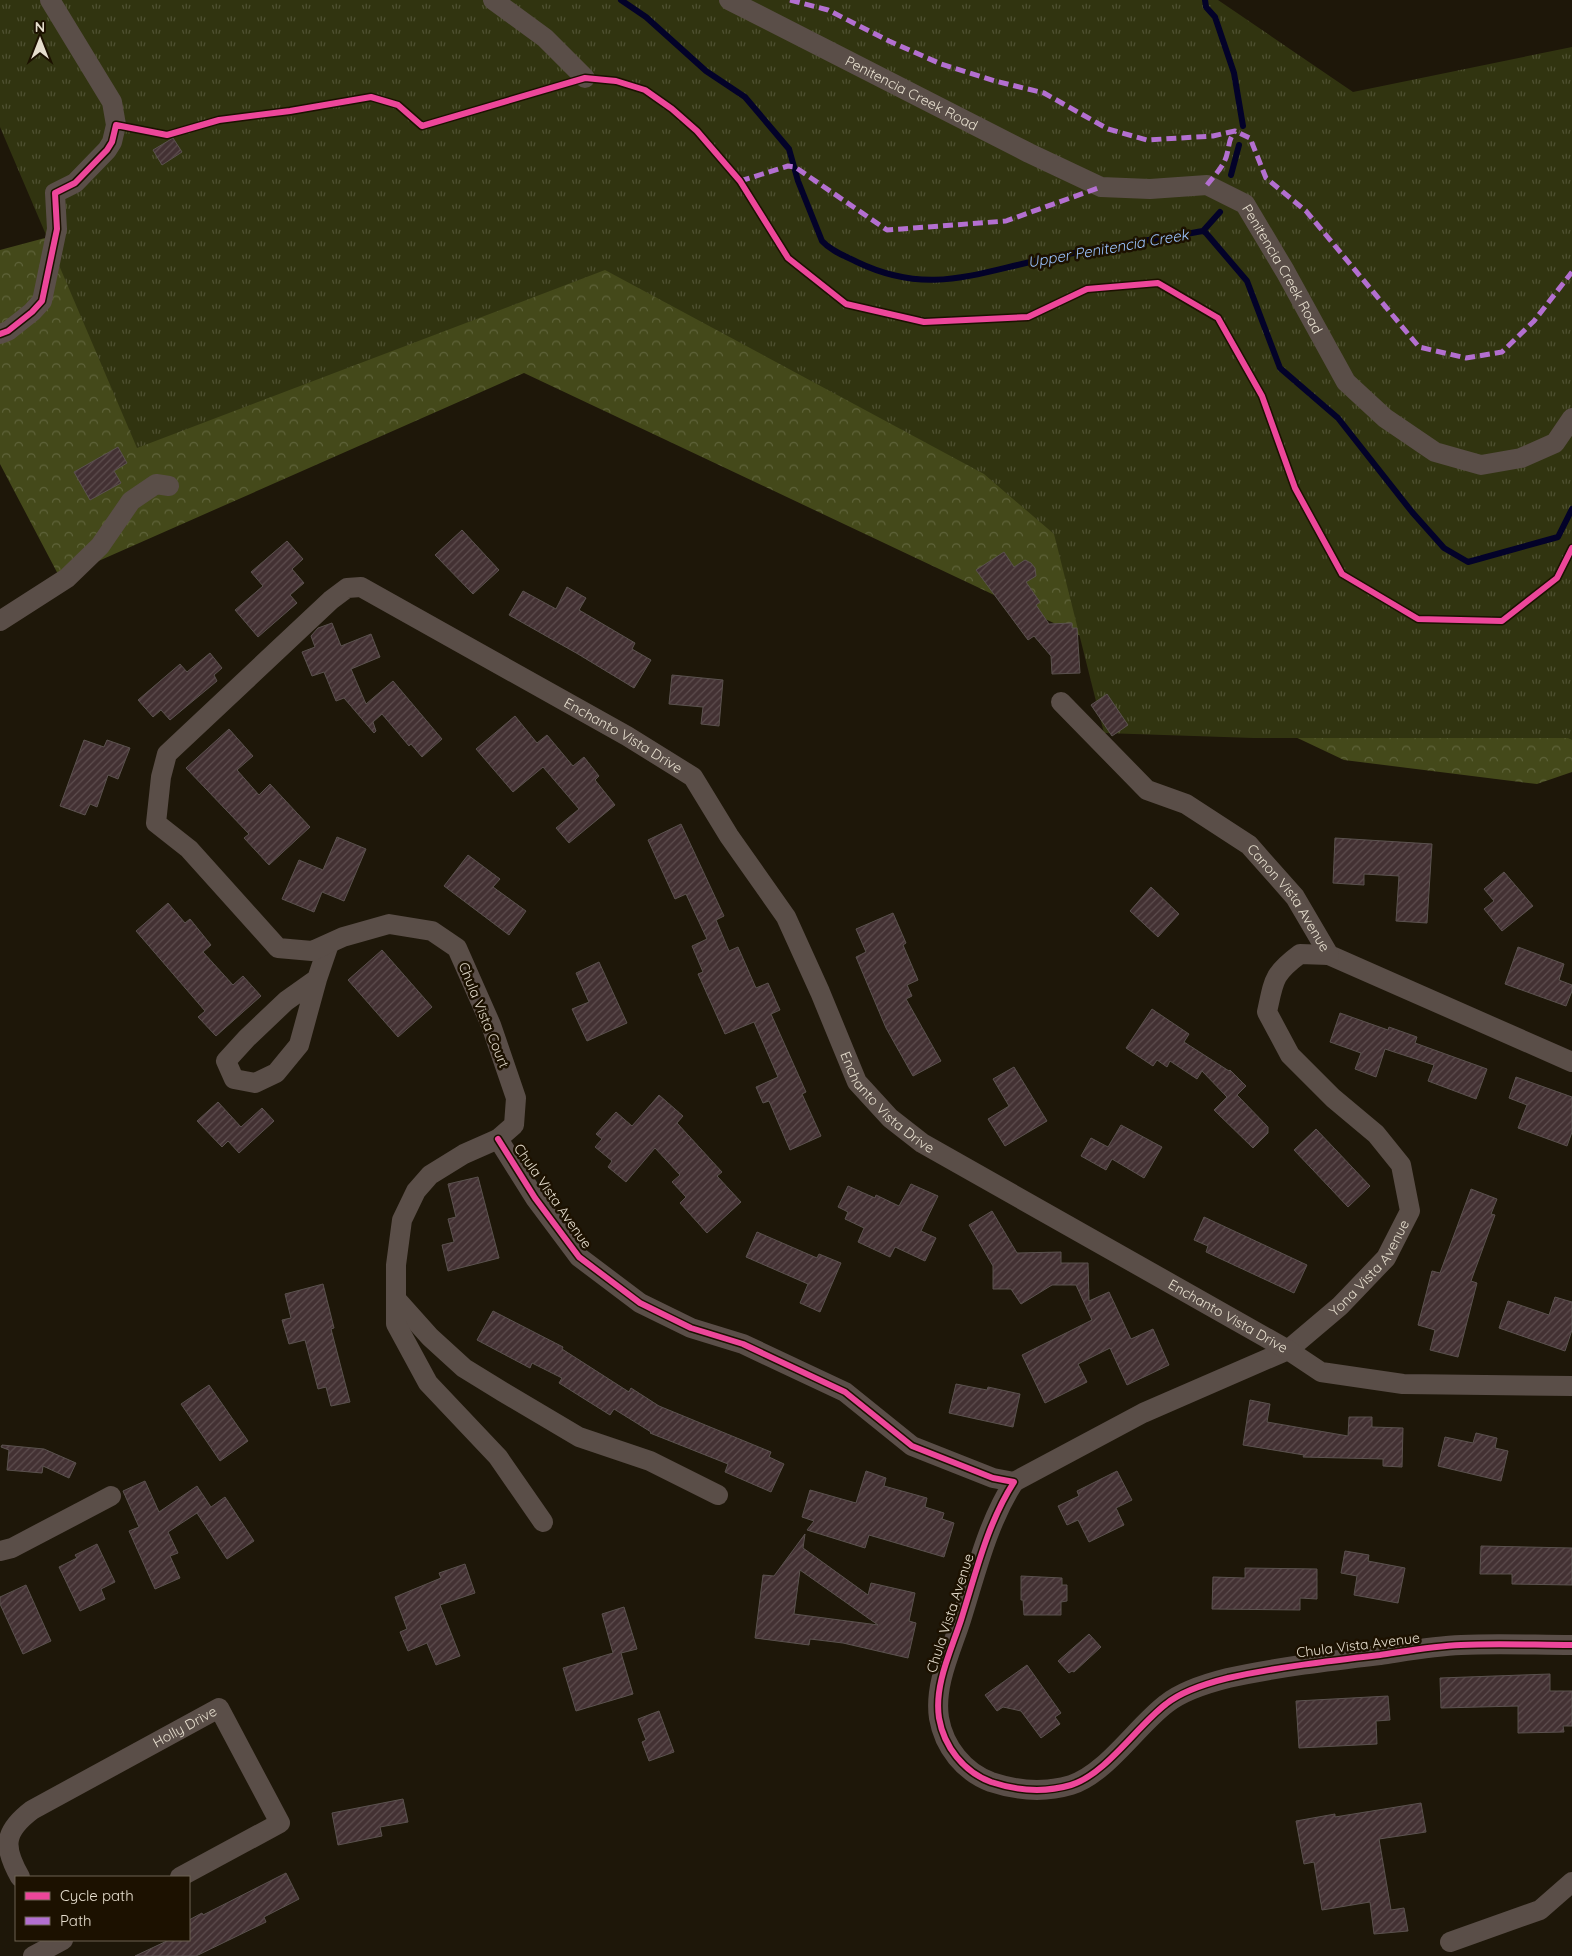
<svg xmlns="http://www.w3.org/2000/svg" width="1572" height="1956" font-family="Quicksand,sans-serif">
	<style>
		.forest { fill: url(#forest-crowns) }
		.park { fill: url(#park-tufts) }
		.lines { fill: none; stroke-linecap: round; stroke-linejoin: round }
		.stream { stroke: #030229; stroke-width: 6 }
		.building { fill: url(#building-hatch); stroke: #5b524f; fill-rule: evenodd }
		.minor { stroke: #5a4e48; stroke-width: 20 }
		.quiet { stroke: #b36fd0; stroke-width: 5; stroke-dasharray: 10 5; stroke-linecap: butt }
		.cycleway-casing { stroke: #1c1100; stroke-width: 9 }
		.cycleway { stroke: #ed469a; stroke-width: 6 }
		.labels { text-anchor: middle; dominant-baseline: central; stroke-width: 5; stroke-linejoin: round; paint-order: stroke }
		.street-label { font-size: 14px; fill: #e6dece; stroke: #1c1100 }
		.water-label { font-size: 15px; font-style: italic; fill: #99c1fb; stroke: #1c1100 }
	</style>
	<defs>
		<pattern id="forest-crowns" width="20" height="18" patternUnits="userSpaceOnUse" patternTransform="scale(1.25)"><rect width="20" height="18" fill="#44491a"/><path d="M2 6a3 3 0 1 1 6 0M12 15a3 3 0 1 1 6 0" fill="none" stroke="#5f633a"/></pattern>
		<pattern id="park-tufts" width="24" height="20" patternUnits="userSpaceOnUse" patternTransform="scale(1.25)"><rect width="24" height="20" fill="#313410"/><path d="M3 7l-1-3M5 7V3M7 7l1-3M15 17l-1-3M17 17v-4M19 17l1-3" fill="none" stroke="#4f5132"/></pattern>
		<pattern id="building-hatch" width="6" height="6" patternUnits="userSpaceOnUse" patternTransform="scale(1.25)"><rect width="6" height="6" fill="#433133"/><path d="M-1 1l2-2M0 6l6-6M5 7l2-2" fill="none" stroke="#5e4e4f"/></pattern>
	</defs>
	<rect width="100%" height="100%" fill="#1e1709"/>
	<!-- forest -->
	<path class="forest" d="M 493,118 L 1572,388 L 1572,772 L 1537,784 L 1344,760 L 524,373 L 60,578 L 0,464 L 0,250 Z"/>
	<!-- park -->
	<path class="park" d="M 0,0 L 1218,0 L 1353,92 L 1572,47 L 1572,740 L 1568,738 L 1254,738 L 1104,733 L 1054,534 L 984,474 L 605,270 L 137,448 L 0,127 Z"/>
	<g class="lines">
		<!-- stream -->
		<path class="stream" d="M 621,0 L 646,17 L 706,71 L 745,97 L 789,149 L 798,181 L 822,241 C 831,251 845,256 857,262 C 930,297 977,272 1049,258 C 1100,247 1152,240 1203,231 L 1206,233 L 1247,281 L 1280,368 L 1338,418 L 1412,512 L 1444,548 L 1468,562 L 1558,537 L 1572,509
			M 1205,0 L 1206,7 L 1215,17 L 1234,73 L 1243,126
			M 1231,175 L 1239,145
			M 1203,231 L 1220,212"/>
	</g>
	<!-- building -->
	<path class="building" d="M 173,138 L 182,152 L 162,165 L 153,150 Z
		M 118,447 L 127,463 L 114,471 L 121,483 L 90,500 L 74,472 Z
		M 462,530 L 499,570 L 473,594 L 435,555 Z
		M 287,541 L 303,559 L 292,569 L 304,583 L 290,595 L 297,603 L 258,637 L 235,610 L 263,586 L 251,572 Z
		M 1004,552 L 1014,567 L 1025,560 L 1031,563 L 1035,568 L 1036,576 L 1026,582 L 1040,602 L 1036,605 L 1049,624 L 1072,623 L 1072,628 L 1077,628 L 1080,673 L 1052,674 L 1051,656 L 1034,636 L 1028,640 L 976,570 Z
		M 567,587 L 586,598 L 579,610 L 635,643 L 632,649 L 651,660 L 634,688 L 578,654 L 509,615 L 523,591 L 556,609 Z
		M 332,623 L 341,646 L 371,634 L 380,657 L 351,669 L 366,704 L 393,681 L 442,739 L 422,757 L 411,744 L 409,746 L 382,714 L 373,722 L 376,731 L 374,733 L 344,698 L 336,701 L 324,672 L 312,676 L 302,652 L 315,647 L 311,636 L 318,628 Z
		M 210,653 L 222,668 L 214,675 L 217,681 L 170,720 L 161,710 L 153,717 L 138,700 L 180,664 L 187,672 Z
		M 672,675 L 723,680 L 719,726 L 701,724 L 703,707 L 669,704 Z
		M 1107,694 L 1128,725 L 1112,736 L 1091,705 Z
		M 515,716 L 537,743 L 547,735 L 573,766 L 584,757 L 599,776 L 595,780 L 615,805 L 569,843 L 556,828 L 579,809 L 543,767 L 513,792 L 476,749 Z
		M 229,729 L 253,756 L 237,770 L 259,795 L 270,784 L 310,827 L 269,865 L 244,838 L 249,834 L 186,768 Z
		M 84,740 L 104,747 L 107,740 L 130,748 L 118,779 L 108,775 L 97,807 L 90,804 L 85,815 L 60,806 Z
		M 681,824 L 724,916 L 716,920 L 729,951 L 738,947 L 756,988 L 768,983 L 780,1010 L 771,1014 L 806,1092 L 802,1094 L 821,1136 L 790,1150 L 769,1101 L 763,1103 L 756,1087 L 778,1077 L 754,1022 L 725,1034 L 698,974 L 703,972 L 692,946 L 707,939 L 686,894 L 675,899 L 648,840 Z
		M 337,837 L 366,849 L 344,901 L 322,892 L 314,912 L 282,899 L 299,860 L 323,870 Z
		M 1335,838 L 1432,844 L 1427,923 L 1396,921 L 1399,876 L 1364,874 L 1364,885 L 1333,883 Z
		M 468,855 L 500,879 L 493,887 L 526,911 L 509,935 L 444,886 Z
		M 1504,872 L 1533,906 L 1502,931 L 1484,909 L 1494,901 L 1484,889 Z
		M 1151,887 L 1179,914 L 1158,937 L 1130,911 Z
		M 168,903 L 185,923 L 190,919 L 211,945 L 203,952 L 233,985 L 243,976 L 261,996 L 216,1036 L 198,1017 L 205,1011 L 136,931 Z
		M 893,913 L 906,943 L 903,945 L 918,980 L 907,985 L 912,996 L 906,999 L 941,1061 L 913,1076 L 886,1028 L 856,957 L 866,952 L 856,929 Z
		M 1518,947 L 1564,964 L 1559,980 L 1572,985 L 1572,991 L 1566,1006 L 1505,984 Z
		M 382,950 L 432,1007 L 398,1037 L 348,980 Z
		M 599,962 L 627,1023 L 587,1041 L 572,1009 L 589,1002 L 576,973 Z
		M 1152,1009 L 1189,1034 L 1184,1042 L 1229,1071 L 1230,1070 L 1246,1086 L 1237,1095 L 1268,1127 L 1268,1133 L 1253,1148 L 1214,1110 L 1227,1097 L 1202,1071 L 1197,1079 L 1170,1061 L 1167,1067 L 1157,1060 L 1153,1066 L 1126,1048 Z
		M 1340,1013 L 1388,1030 L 1389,1027 L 1417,1037 L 1415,1043 L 1487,1069 L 1476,1099 L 1428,1081 L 1434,1065 L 1385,1049 L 1376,1077 L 1355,1069 L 1361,1053 L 1330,1042 Z
		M 1014,1067 L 1047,1121 L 1005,1146 L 988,1119 L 1009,1106 L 993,1079 Z
		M 1516,1077 L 1572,1097 L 1572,1132 L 1567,1146 L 1518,1128 L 1527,1105 L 1509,1098 Z
		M 659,1095 L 683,1116 L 677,1123 L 722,1172 L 717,1176 L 741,1202 L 707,1233 L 680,1203 L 686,1197 L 672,1182 L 680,1175 L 655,1148 L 626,1182 L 608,1167 L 612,1161 L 595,1147 L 602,1139 L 596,1134 L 616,1112 L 632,1126 Z
		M 218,1102 L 241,1127 L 262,1108 L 274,1121 L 239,1153 L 228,1141 L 222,1147 L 197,1121 Z
		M 1121,1125 L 1162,1147 L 1144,1178 L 1112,1159 L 1106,1170 L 1081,1156 L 1091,1138 L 1108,1147 Z
		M 1316,1129 L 1370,1186 L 1348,1207 L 1294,1150 Z
		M 478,1177 L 499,1258 L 448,1271 L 442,1245 L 454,1242 L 448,1219 L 456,1217 L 448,1184 Z
		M 911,1184 L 938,1196 L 921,1231 L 936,1238 L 925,1261 L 895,1247 L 890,1257 L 858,1242 L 864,1228 L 845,1219 L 848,1212 L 838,1207 L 848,1186 L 875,1198 L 876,1195 L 899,1206 Z
		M 1471,1189 L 1497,1199 L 1491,1214 L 1495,1215 L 1471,1281 L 1477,1283 L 1458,1357 L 1430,1350 L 1435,1330 L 1418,1325 L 1432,1271 L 1440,1273 Z
		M 992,1211 L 1017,1253 L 1061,1252 L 1061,1263 L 1088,1263 L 1089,1301 L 1109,1292 L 1131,1339 L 1153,1329 L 1169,1365 L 1127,1385 L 1110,1348 L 1078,1364 L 1087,1382 L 1045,1403 L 1022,1355 L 1092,1320 L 1076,1285 L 1052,1285 L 1021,1304 L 1011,1289 L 993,1289 L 993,1266 L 969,1225 Z
		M 1204,1217 L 1307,1265 L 1294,1293 L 1206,1252 L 1208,1246 L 1194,1240 Z
		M 757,1232 L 817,1258 L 819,1254 L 841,1263 L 820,1312 L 800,1303 L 808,1284 L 746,1257 Z
		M 323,1284 L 334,1328 L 331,1329 L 350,1402 L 331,1406 L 326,1387 L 318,1389 L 305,1340 L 289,1344 L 282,1320 L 291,1318 L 285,1294 Z
		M 1555,1297 L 1572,1302 L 1572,1330 L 1565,1351 L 1499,1328 L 1508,1301 L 1549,1315 Z
		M 493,1311 L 563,1347 L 562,1349 L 629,1392 L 631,1388 L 659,1406 L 771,1452 L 769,1457 L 784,1464 L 771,1492 L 725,1472 L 728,1464 L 650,1433 L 651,1432 L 614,1409 L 610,1415 L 559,1383 L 562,1378 L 532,1363 L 530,1368 L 477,1340 Z
		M 956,1384 L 987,1390 L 988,1387 L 1020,1394 L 1013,1427 L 949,1413 Z
		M 209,1385 L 248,1441 L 220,1461 L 181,1404 Z
		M 1250,1400 L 1270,1404 L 1267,1422 L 1348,1436 L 1349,1417 L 1372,1417 L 1372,1427 L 1403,1428 L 1402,1467 L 1383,1466 L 1383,1459 L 1303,1457 L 1304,1455 L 1243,1445 Z
		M 1476,1433 L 1497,1438 L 1495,1448 L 1508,1451 L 1501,1481 L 1438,1466 L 1445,1437 L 1473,1443 Z
		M 2,1445 L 44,1449 L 76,1463 L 69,1478 L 43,1466 L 42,1473 L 7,1470 L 9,1450 L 1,1447 Z
		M 866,1471 L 886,1478 L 884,1486 L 927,1498 L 925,1507 L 944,1513 L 942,1519 L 954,1523 L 944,1557 L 869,1535 L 865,1548 L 807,1530 L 814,1521 L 802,1517 L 810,1490 L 856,1503 Z
		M 1117,1471 L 1132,1500 L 1116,1508 L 1124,1525 L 1089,1542 L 1078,1520 L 1067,1525 L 1058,1506 L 1079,1496 L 1077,1491 Z
		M 145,1481 L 159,1512 L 197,1486 L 211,1507 L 225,1497 L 254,1541 L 227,1559 L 197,1513 L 168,1532 L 178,1553 L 170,1556 L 180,1578 L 155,1589 L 129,1531 L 139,1527 L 123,1491 Z
		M 805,1534 L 803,1548 L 868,1595 L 871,1583 L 915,1593 L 909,1621 L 916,1623 L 908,1658 L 843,1643 L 810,1639 L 809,1645 L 755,1638 L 763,1575 L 774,1576 ZM 800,1570 L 878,1625 L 794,1614 Z
		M 97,1544 L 115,1582 L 101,1589 L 105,1599 L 80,1611 L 59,1567 L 77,1558 L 75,1555 Z
		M 1481,1546 L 1572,1548 L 1572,1585 L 1512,1584 L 1512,1574 L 1480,1574 Z
		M 1345,1551 L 1369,1555 L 1368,1561 L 1405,1568 L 1398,1603 L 1354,1595 L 1357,1576 L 1341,1573 Z
		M 465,1564 L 475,1593 L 440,1605 L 460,1656 L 436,1665 L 427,1643 L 408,1651 L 400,1632 L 407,1629 L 395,1597 L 441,1578 L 439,1573 Z
		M 1245,1568 L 1317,1569 L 1317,1599 L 1300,1598 L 1300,1610 L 1212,1609 L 1213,1577 L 1245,1578 Z
		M 1021,1576 L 1062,1578 L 1062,1585 L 1067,1585 L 1067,1601 L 1061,1602 L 1061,1615 L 1024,1615 L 1023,1600 L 1021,1600 Z
		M 26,1585 L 51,1641 L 23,1654 L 0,1604 L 0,1597 Z
		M 624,1607 L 637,1649 L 621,1653 L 633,1694 L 576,1711 L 563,1668 L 613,1653 L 602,1614 Z
		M 1089,1634 L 1101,1647 L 1074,1672 L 1072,1671 L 1069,1673 L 1058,1661 Z
		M 1027,1665 L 1061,1713 L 1055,1717 L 1060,1724 L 1041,1738 L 1021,1711 L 1003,1707 L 997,1711 L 985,1695 Z
		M 1550,1674 L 1550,1691 L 1572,1691 L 1572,1726 L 1563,1726 L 1564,1732 L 1518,1733 L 1518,1706 L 1441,1708 L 1440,1678 Z
		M 1388,1696 L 1390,1720 L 1376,1721 L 1377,1744 L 1299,1748 L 1296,1701 Z
		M 659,1711 L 674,1752 L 649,1761 L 642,1742 L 646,1740 L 638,1719 Z
		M 403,1799 L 408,1822 L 380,1827 L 382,1836 L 338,1845 L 332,1813 Z
		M 1421,1803 L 1426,1832 L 1379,1839 L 1391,1910 L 1404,1908 L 1408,1931 L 1374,1934 L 1370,1902 L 1322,1910 L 1314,1862 L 1304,1864 L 1296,1821 L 1335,1814 L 1335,1817 Z
		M 286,1873 L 299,1899 L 264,1917 L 266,1922 L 196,1956 L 135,1956 L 169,1940 L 189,1940 L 189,1920 L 202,1913 L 203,1915 Z"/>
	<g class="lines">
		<!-- minor -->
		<g class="minor">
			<path d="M 493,0 L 545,38 L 585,78"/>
			<path id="s1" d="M 729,0 L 1029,153 L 1101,187 L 1150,189 L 1207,185 L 1245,204 L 1285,271 L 1346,382 L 1385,418 L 1435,452 L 1481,465 L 1521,458 L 1555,443 L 1572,418"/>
			<path d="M 0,334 L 8,331 L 32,312 L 42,301 L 57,229 L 55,193 L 75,183 L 107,150 L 112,142 L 116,125 L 112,102 L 50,0"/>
			<path d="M 0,621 L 67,578 L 100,546 L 131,501 L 156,484 L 169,486"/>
			<path id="s2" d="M 1061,702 L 1147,790 L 1186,804 L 1249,845 L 1295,897 L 1329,955 L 1572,1062"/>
			<path d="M 317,979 L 299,1045 L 276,1073 L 255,1083 L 234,1079 L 226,1061 L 247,1038 L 286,1001 L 317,979 L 329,944"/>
			<path d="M 498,1139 L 535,1198 L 579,1257 L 640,1303 L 691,1328 L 743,1344 L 845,1392 L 912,1446 L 993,1478 L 1014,1482 C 987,1524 976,1573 961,1620 C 951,1651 934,1685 939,1718 C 944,1747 964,1772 991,1782 C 1018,1791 1044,1793 1071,1785 C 1106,1774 1137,1726 1166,1704 C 1182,1691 1208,1683 1228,1678 C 1278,1667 1329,1661 1380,1655 C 1407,1651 1434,1646 1461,1645 C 1498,1643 1535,1645 1572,1645"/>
			<path d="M 396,1299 L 430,1337 L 464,1368 L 503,1392 L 579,1437 L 650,1461 L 718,1495"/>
			<path id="s3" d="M 1014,1482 L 1143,1413 L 1288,1350 L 1340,1306 L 1386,1258 L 1410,1211 L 1401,1165 L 1376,1134 L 1333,1098 L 1290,1055 L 1267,1012 C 1274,980 1273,974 1300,954 L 1329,955"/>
			<path id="s4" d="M 543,1522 L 498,1457 L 428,1383 L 396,1324 L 396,1265 L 402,1220 L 416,1191 L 430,1175 L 464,1154 L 498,1139 L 514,1125 L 516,1098 L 491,1025 L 457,948 L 432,931 L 389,924 L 343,937 L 312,951 L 278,948 L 189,849 L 156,823 L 161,777 L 167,754 L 331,600 L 347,588 L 361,587 L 627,736 L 693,777 L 729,836 L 786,917 L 820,992 L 857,1082 L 890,1118 L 922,1143 L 1288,1350 L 1321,1372 L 1403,1384 L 1572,1386"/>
			<path d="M 0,1551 L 12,1548 L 111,1496"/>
			<path id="s5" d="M 20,1877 C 3,1847 3,1832 32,1810 L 219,1708 L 280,1823 L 180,1877"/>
			<path d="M 1450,1942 L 1540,1910 L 1572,1882"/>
			<path d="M 33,1956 L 63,1940"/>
		</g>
		<!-- quiet -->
		<path class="quiet" d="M 790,0 L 828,10 L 889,41 L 941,64 L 995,81 L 1044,93 L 1108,129 L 1147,140 L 1213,136 L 1235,131 L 1250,138 L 1266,178 L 1306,211 L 1419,347 L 1466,358 L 1502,352 L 1534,321 L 1572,272
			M 740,181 L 788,166 L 795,167 L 887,230 L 1006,221 L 1101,187
			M 1207,185 C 1214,176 1225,165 1227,154 C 1230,143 1228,141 1235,131"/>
		<!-- cycleway casing -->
		<g class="cycleway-casing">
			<path id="cycleway" d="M 0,334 L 8,331 L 32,312 L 42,301 L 57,229 L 55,193 L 75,183 L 107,150 L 112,142 L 116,125 L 167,135 L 219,120 L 290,111 L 371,97 L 398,105 L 422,126 L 585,78 L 616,81 L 645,90 L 672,109 L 697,131 L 740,181 L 788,258 L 846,304 L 924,322 L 1028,317 L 1087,289 L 1158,283 L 1218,318 L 1262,396 L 1295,488 L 1342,574 L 1418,619 L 1502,621 L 1557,578 L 1572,548
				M 498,1139 L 535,1198 L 579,1257 L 640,1303 L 691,1328 L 743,1344 L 845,1392 L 912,1446 L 993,1478 L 1014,1482 C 987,1524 976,1573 961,1620 C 951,1651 934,1685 939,1718 C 944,1747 964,1772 991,1782 C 1018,1791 1044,1793 1071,1785 C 1106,1774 1137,1726 1166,1704 C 1182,1691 1208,1683 1228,1678 C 1278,1667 1329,1661 1380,1655 C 1407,1651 1434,1646 1461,1645 C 1498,1643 1535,1645 1572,1645"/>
		</g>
		<!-- cycleway -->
		<use href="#cycleway" class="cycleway"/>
	</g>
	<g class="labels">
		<!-- street labels -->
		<g class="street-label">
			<text stroke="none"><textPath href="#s1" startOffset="205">Penitencia Creek Road</textPath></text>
			<text stroke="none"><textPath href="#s1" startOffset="640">Penitencia Creek Road</textPath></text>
			<text stroke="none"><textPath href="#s4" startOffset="1688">Enchanto Vista Drive</textPath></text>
			<text stroke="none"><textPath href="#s2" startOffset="306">Canon Vista Avenue</textPath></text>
			<text transform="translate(484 1015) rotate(68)">Chula Vista Court</text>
			<text stroke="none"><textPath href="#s4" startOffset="2152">Enchanto Vista Drive</textPath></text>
			<text transform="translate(553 1196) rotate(55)">Chula Vista Avenue</text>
			<text stroke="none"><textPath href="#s3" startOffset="421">Yona Vista Avenue</textPath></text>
			<text stroke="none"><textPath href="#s4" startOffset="2558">Enchanto Vista Drive</textPath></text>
			<text transform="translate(950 1613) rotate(-72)">Chula Vista Avenue</text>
			<text transform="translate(1358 1645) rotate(-7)">Chula Vista Avenue</text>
			<text stroke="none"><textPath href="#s5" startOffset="252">Holly Drive</textPath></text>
		</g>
		<!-- water labels -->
		<g class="water-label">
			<text transform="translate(1108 248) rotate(-10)">Upper Penitencia Creek</text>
		</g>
	</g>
	<!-- legend -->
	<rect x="15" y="1876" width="175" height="65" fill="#1c1100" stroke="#6d6352"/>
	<rect x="25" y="1892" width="25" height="8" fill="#ed469a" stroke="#6d6352"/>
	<text x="60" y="1901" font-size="15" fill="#e6dece">Cycle path</text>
	<rect x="25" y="1917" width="25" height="8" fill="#b36fd0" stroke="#6d6352"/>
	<text x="60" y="1926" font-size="15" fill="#e6dece">Path</text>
	<!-- north arrow -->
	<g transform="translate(40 40)" stroke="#1c1100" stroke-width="4" paint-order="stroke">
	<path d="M0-4L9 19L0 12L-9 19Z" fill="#e6dece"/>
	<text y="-8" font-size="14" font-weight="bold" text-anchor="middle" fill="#e6dece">N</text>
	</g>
</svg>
